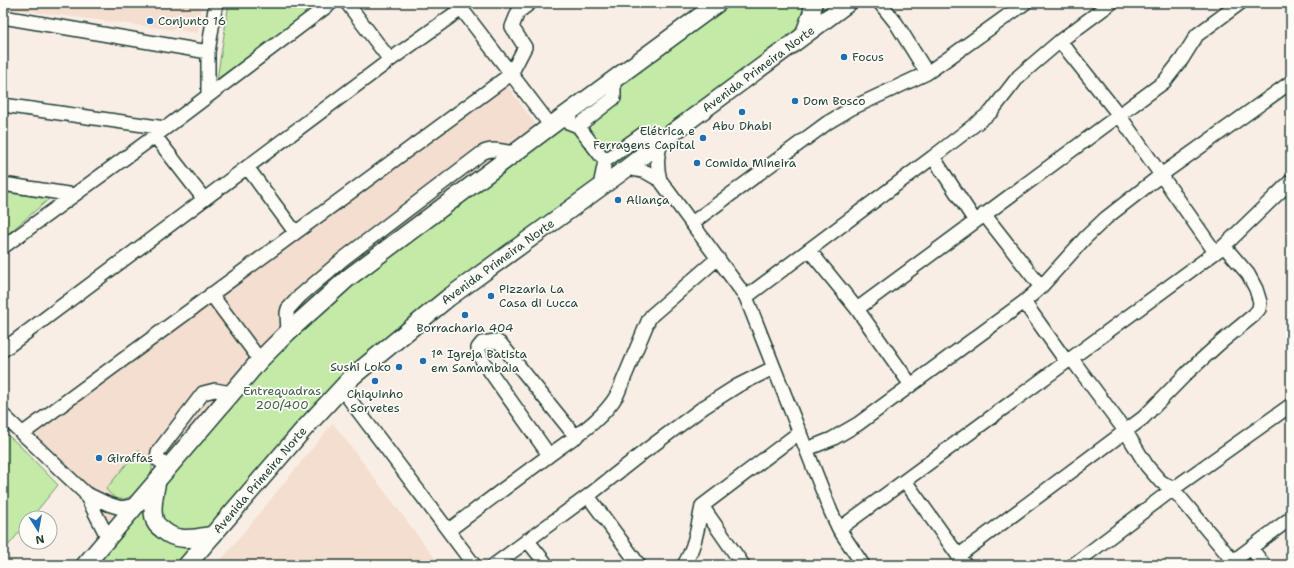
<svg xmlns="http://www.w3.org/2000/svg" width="1294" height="568" font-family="'Shantell Sans',sans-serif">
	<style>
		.built { fill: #f4decf }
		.green { fill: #c3eba7; stroke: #71946e }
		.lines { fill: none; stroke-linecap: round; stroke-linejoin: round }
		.minor-casing { stroke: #1f3d34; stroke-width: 16 }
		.major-casing { stroke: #1f3d34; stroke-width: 20 }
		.minor { stroke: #fdfcf7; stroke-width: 13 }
		.major { stroke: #fdfcf7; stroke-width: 17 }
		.poi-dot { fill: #1f6fb2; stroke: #fdfcf7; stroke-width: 1.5 }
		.labels { text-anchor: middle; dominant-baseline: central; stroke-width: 3.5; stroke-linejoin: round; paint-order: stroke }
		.poi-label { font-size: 12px; fill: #1f3d34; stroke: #fdfcf7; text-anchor: start }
		.street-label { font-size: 12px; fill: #1f3d34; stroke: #fdfcf7 }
		.park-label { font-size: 12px; fill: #40604b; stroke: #fdfcf7 }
	</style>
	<rect width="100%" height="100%" fill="#f9eee5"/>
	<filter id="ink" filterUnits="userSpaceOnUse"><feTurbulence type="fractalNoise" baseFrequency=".025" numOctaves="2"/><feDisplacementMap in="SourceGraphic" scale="8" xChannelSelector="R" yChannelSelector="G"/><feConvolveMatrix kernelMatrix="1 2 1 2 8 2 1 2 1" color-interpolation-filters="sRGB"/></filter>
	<g filter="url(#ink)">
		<!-- built -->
		<path class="built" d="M 5,3 L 201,3 L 198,33 L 4,8 Z
			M 507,85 L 543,135 L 400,244 L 256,367 L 116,532 L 23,441 Z
			M 333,423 L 440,565 L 217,565 Z"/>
		<!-- green -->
		<path class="green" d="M 229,3 L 324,3 L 217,79 Z
			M 726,3 L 835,3 L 634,151 L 446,293 L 378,346 L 188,565 L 93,565 L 257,368 L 307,323 L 409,240 Z
			M 3,192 L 49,199 L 3,238 Z
			M 3,431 L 19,445 L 58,485 L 31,518 L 26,518 L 26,524 L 3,552 Z
			M 138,450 L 152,461 L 152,473 C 144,483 128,508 113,496 C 110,495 108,491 106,489 Z"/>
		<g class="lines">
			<!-- minor casing -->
			<g class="minor-casing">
				<path id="minor" d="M 347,3 L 390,60
					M 457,3 L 551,126
					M 880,3 L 896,23 L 927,73
					M 3,17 L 208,52
					M 1060,41 L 1119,115 L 1215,252
					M 208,96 L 208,52 L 216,3
					M 3,105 L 165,128
					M 560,119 L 578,126 L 605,161
					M 578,126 L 614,98 L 614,80
					M 155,136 L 204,199
					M 662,140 C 657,154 656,165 660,180 L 746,297 L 831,512 L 839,529 L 863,565
					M 933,157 L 991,112 L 1019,76 L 1060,41 L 1111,3
					M 247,167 L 295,232
					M 627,168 L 646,172 L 660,180
					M 3,184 L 74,195
					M 600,186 L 605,161 L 644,133 L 664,139
					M 984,214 L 1041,287
					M 692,223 L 827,123 L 852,108 L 927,73 L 950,57 L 1025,3
					M 3,247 L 155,136 L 331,3
					M 809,250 L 857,309 L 911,385
					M 211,294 L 260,360
					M 746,297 L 933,157 L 975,221
					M 1024,302 L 1066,361
					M 857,309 L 1164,82 L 1182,59 L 1197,35 L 1240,3
					M 288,332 L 287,313 L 288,309 L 300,296 L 343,259 L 482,153 C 492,147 504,152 515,153
					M 3,350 L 390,60 L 461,9
					M 1071,358 L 1126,432 L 1147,466 L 1160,481 L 1173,489 L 1233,561
					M 341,388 L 474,565
					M 3,415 L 85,493 L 108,504 L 121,508 L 135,505
					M 22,434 L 511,74 L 525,47 L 512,27 L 518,12 L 530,3
					M 807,449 L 832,439 L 858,424 L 1024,302 L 1041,287 L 1085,238 L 1106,218 L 1161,175 L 1291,82
					M 549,455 L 482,360 L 478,348 L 482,343 L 496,341 L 501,344 L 576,437
					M 169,467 L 157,459 L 158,452 L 203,393 L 215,390 L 231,393
					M 905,481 L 965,565
					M 85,493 L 108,538
					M 588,496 L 639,565
					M 702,506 L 743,565
					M 839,529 L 1224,246 L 1291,181
					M 449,530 C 481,506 514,481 547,457 C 572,438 601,422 617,395 L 649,319 L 652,315 L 718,258
					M 527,540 L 547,565
					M 1251,548 L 1264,565
					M 958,556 L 1143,418 L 1188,372 L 1220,343 L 1254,315 L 1259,309 L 1260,302 L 1256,289 L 1248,274 L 1224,246
					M 494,565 L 588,496 L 645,451 L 704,407 L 737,386 L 773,368
					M 684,565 C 695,547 698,526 702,506 L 800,432
					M 1073,565 L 1173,489 L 1291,405
					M 1228,565 L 1291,518"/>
			</g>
			<!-- major casing -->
			<g class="major-casing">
				<g id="major">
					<path d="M 804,35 L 812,13 L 813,3"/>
					<path d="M 157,481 C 155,492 151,507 154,518 C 155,524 158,526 163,530 C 177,543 196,538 213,535"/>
					<path d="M 85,565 L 260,360 L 288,332 L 348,278 L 560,119 L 718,3"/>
					<path id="s1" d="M 187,565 L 303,430 L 353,376 L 448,298 L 627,168 L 664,139 L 848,3"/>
				</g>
			</g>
			<!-- minor -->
			<use href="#minor" class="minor"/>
			<!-- major -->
			<use href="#major" class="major"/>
		</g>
	</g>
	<!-- markers -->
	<g class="poi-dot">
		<circle cx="150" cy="21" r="4"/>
		<circle cx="844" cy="57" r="4"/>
		<circle cx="795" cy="101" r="4"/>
		<circle cx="742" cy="112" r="4"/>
		<circle cx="703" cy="138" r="4"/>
		<circle cx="697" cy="163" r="4"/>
		<circle cx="618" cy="200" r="4"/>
		<circle cx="491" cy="296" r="4"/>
		<circle cx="465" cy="315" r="4"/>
		<circle cx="423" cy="361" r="4"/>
		<circle cx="399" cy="367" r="4"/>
		<circle cx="375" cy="381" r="4"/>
		<circle cx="99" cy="458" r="4"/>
	</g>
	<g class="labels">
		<!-- poi labels -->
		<g class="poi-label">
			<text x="158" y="21">Conjunto 16</text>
			<text x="852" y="57">Focus</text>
			<text x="803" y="101">Dom Bosco</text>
			<text x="742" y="126" text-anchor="middle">Abu Dhabi</text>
			<text x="695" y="131" text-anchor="end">Elétrica e<tspan x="695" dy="14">Ferragens Capital</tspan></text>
			<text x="705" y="163">Comida Mineira</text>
			<text x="626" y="200">Aliança</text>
			<text x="499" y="289">Pizzaria La<tspan x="499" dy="14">Casa di Lucca</tspan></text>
			<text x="465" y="328" text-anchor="middle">Borracharia 404</text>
			<text x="431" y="354">1ª Igreja Batista<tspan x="431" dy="14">em Samambaia</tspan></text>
			<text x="391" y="367" text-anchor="end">Sushi Loko</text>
			<text x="375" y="394" text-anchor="middle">Chiquinho<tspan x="375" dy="14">Sorvetes</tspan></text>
			<text x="107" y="458">Giraffas</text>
		</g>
		<!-- street labels -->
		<g class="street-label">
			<text stroke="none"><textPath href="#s1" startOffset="760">Avenida Primeira Norte</textPath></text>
			<text stroke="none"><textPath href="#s1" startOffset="436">Avenida Primeira Norte</textPath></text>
			<text stroke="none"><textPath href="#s1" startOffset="112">Avenida Primeira Norte</textPath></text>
		</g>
		<!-- park labels -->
		<g class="park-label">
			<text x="282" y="391">Entrequadras<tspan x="282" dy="14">200/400</tspan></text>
		</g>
	</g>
	<!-- margin -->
	<rect width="1294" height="568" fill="none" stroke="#fdfcf7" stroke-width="16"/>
	<rect x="8" y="8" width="1278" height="552" fill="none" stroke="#1f3d34" stroke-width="1.5" filter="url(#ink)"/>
	<!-- north arrow -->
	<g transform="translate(38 530) rotate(169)"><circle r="19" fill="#fdfcf7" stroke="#a4b0a9"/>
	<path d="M0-3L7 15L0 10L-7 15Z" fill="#1f6fb2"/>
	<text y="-6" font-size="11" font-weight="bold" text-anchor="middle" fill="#1f3d34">N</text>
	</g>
</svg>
